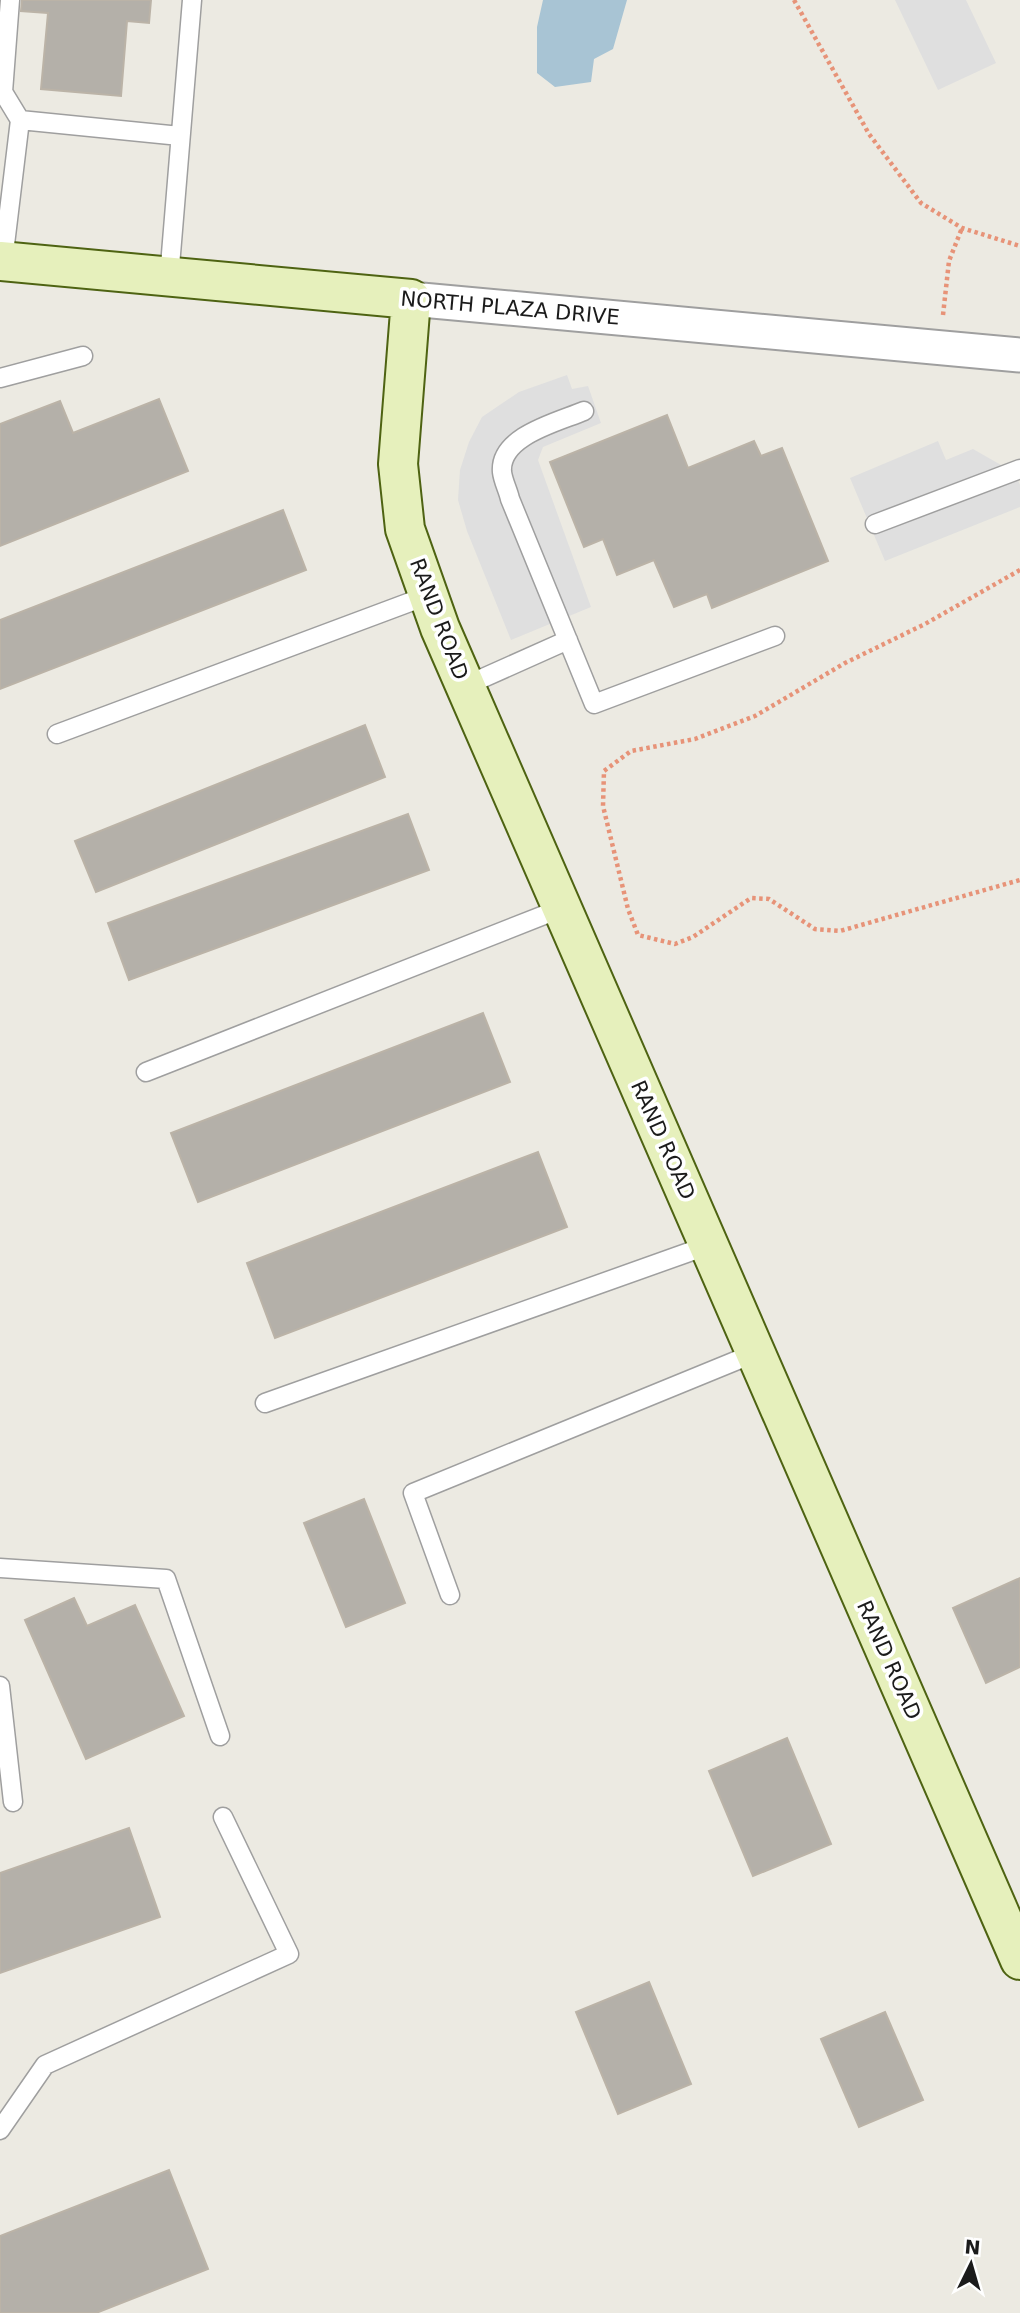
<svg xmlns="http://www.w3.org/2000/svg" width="1020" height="2313" font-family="'DejaVu Sans',sans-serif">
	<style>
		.parking { fill: #dfdfdf }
		.water { fill: #a8c4d4 }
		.building { fill: #b4b0a9; stroke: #bbb3a7; stroke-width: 2 }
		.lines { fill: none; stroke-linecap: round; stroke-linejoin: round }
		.lane-casing { stroke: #9f9f9f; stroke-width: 21 }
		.street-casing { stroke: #9f9f9f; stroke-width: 37 }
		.secondary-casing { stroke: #4e6312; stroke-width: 42 }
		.path { stroke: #e79378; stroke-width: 4.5; stroke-dasharray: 3.5 3.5; stroke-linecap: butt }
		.lane { stroke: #fff; stroke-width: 18 }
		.street { stroke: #fff; stroke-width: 33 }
		.secondary { stroke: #e6f0bc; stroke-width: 38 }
		.labels { text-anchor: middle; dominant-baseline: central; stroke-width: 7; stroke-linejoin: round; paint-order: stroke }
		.street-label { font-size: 21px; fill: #1b1b1b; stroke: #fff }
	</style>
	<rect width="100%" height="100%" fill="#eceae2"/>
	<!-- parking -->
	<path class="parking" d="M 895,0 L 966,0 L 996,63 L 938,90 Z
		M 567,375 L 572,389 L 588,386 L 601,423 L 543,447 L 538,460 L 591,607 L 511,640 L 467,531 L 458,500 L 460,470 L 469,442 L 482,417 L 519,392 Z
		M 938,441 L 946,460 L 973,449 L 1015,473 L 1020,485 L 1020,507 L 885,561 L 850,478 Z"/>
	<!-- water -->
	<path class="water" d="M 543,0 L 627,0 L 613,49 L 594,59 L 591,82 L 555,87 L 537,73 L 537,27 Z"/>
	<!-- building -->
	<path class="building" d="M 22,0 L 151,0 L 149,23 L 127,21 L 121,96 L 41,89 L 48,13 L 21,11 Z
		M 159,399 L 188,471 L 0,546 L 0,424 L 60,401 L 73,433 Z
		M 667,415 L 688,468 L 754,441 L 761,456 L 782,448 L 828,561 L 712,608 L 707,594 L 674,607 L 654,560 L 617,575 L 603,539 L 584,547 L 550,462 Z
		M 283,510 L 306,570 L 0,689 L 0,620 Z
		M 365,725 L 385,777 L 96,892 L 75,841 Z
		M 408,814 L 429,870 L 129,980 L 108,923 Z
		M 483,1013 L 510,1082 L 198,1202 L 171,1133 Z
		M 538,1152 L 567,1227 L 275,1338 L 247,1263 Z
		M 364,1499 L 405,1603 L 346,1627 L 304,1523 Z
		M 1020,1578 L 1020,1667 L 986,1683 L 953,1608 Z
		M 74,1598 L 87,1626 L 135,1605 L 184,1716 L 86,1759 L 25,1620 Z
		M 787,1738 L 831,1844 L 753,1876 L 709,1771 Z
		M 129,1828 L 160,1917 L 0,1973 L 0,1873 Z
		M 649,1982 L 691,2084 L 618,2114 L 576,2012 Z
		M 885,2012 L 923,2100 L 859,2127 L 821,2039 Z
		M 169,2170 L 208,2269 L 96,2313 L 0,2313 L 0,2236 Z"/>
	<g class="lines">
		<!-- lane casing -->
		<g class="lane-casing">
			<path id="lane" d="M 10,0 L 3,92 L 20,120
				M 3,261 L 20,120 L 180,136
				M 169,278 L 192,0
				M 0,378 L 83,356
				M 584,411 C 558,422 499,436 502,472 C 503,481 508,490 510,499 L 594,704 L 775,636
				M 875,524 L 1020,469
				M 465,686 L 568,640
				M 57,734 L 429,595
				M 146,1072 L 562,908
				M 265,1403 L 709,1245
				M 0,1568 L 166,1579 L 220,1736
				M 450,1595 L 413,1493 L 755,1353
				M 0,1686 L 13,1802
				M 0,2130 L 45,2065 L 289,1954 L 223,1817"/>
		</g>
		<!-- street casing -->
		<g class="street-casing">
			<path id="street" d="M 411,299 L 1020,355"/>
		</g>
		<!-- secondary casing -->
		<g class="secondary-casing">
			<path id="secondary" d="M 0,261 L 411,299 L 398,464 L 405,529 L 440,628 L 1020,1960"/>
		</g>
		<!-- path -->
		<path class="path" d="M 794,0 L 869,134 L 921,203 L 962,228 L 1020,246
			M 943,315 L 949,261 L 962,228
			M 1020,570 L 925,624 L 845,663 L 755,716 L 695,739 L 631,751 L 604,771 L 603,806 L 628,909 L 638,935 L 675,944 L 693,937 L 751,898 L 769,899 L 815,929 L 840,931 L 1020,880"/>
		<!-- lane -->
		<use href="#lane" class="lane"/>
		<!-- street -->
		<use href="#street" class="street"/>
		<!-- secondary -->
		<use href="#secondary" class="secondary"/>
	</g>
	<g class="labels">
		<!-- street labels -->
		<g class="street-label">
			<text transform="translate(510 308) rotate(5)">NORTH PLAZA DRIVE</text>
			<text transform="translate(439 619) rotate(69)">RAND ROAD</text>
			<text transform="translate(663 1140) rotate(66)">RAND ROAD</text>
			<text transform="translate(889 1660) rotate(66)">RAND ROAD</text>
		</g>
	</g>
	<!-- north arrow -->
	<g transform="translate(971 2264) rotate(5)" stroke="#ffffff" stroke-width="5" paint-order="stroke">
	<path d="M0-5L12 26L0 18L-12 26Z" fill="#1b1b1b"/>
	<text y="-10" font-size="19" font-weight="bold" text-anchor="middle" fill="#1b1b1b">N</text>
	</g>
</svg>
